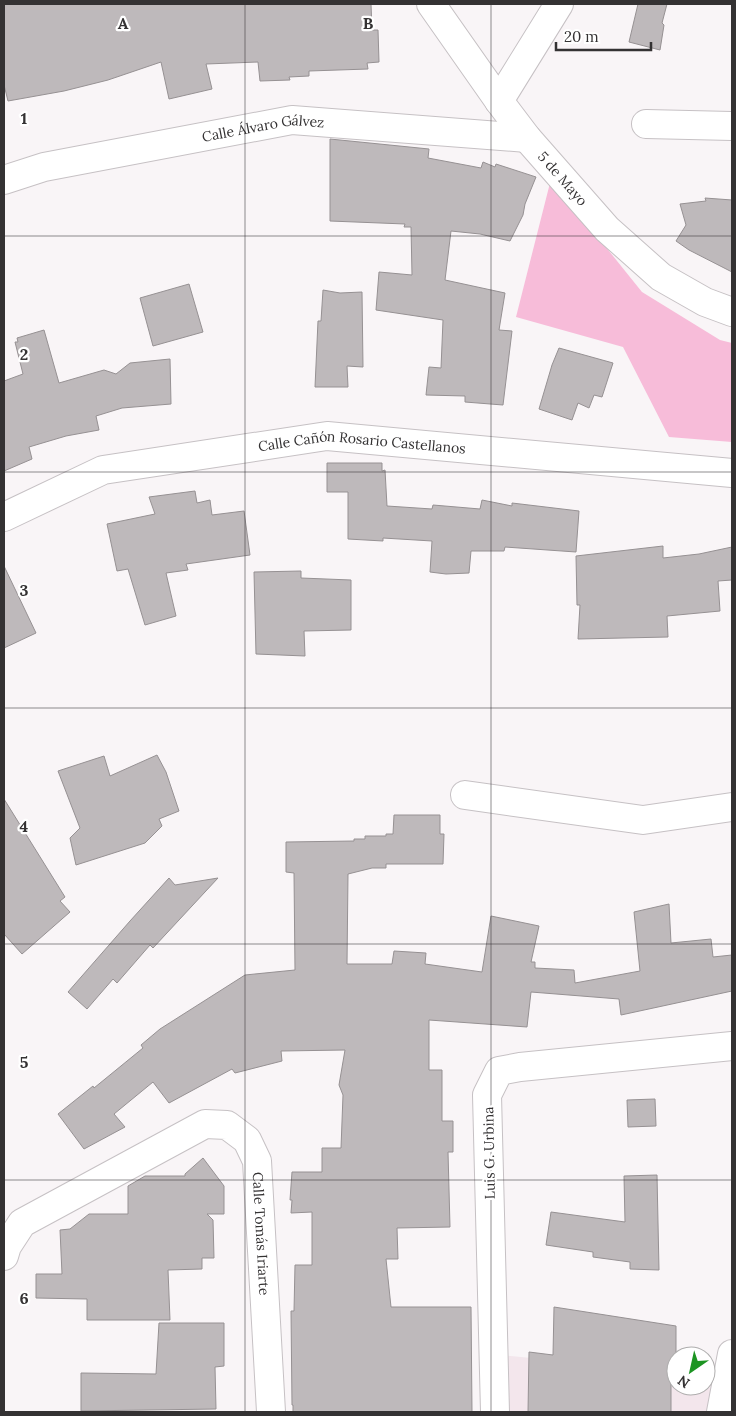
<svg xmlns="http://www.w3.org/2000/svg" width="736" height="1416" font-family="Lora,serif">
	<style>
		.built { fill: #f3e6ec }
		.green { fill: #f7bcd9 }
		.building { fill: #beb9bb; stroke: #969193 }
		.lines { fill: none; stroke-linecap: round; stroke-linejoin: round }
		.minor-casing { stroke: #c6c1c4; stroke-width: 30 }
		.tertiary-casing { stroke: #c6c1c4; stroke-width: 30 }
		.minor { stroke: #fff; stroke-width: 28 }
		.tertiary { stroke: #fff; stroke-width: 28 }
		.grid { fill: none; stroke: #343233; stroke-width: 1; stroke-opacity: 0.55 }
		.labels { text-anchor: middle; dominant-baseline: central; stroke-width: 4.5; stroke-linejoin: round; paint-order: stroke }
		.street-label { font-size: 14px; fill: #343233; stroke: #fff }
		.grid-label { font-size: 16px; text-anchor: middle; font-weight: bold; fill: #343233; stroke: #fff; stroke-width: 4.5; stroke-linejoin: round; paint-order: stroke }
	</style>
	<rect width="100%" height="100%" fill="#f9f5f7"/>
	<!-- built -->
	<path class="built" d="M 499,1355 L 676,1372 L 676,1386 L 706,1386 L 706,1375 L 732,1378 L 732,1412 L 498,1412 Z"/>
	<!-- green -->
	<path class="green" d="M 551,179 L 642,292 L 720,340 L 732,343 L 732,442 L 669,437 L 623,347 L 516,317 Z"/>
	<!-- building -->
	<path class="building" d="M 4,4 L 371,4 L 372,30 L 378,30 L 379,62 L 367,63 L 368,69 L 309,71 L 309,76 L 289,77 L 290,80 L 260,81 L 258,62 L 206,64 L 212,89 L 169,99 L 161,62 L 108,80 L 64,91 L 8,101 L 4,85 Z
		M 638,4 L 667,4 L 662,23 L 664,25 L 660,50 L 629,42 Z
		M 330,139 L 429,149 L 428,158 L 481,168 L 483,162 L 495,167 L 496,164 L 536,177 L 525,204 L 523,215 L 510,241 L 480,234 L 451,231 L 445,280 L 505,293 L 499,330 L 512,331 L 503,405 L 465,402 L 465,396 L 426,395 L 429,367 L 441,368 L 443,320 L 376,310 L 379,272 L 412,275 L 411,227 L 404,227 L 405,224 L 330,221 Z
		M 705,198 L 732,200 L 732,272 L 689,250 L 676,241 L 686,225 L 680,204 L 706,201 Z
		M 189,284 L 203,332 L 153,346 L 140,298 Z
		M 323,290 L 340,293 L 362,292 L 363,367 L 347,366 L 348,387 L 315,387 L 318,321 L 321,321 Z
		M 44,330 L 59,383 L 104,370 L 116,374 L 130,363 L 170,359 L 171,404 L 122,408 L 96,416 L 99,430 L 66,436 L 29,447 L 32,459 L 4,471 L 4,381 L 23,374 L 15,342 L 18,342 L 17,338 Z
		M 559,348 L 613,363 L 602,397 L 594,395 L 589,408 L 578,403 L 572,420 L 539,409 L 552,365 Z
		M 327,463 L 382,463 L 382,471 L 385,470 L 387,506 L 432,509 L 433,505 L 480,509 L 482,500 L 512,506 L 512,503 L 579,511 L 576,552 L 505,547 L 504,551 L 471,551 L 469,573 L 446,574 L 430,572 L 432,541 L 383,538 L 383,541 L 348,539 L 348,492 L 327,492 Z
		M 195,491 L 197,503 L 210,500 L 212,515 L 244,511 L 250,555 L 186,564 L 188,570 L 166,573 L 176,616 L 145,625 L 128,569 L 117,571 L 107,524 L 155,514 L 149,497 Z
		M 663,546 L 663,558 L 699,554 L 732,547 L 732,580 L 718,581 L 720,611 L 667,616 L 668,637 L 578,639 L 580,605 L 577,605 L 576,556 Z
		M 4,566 L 36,633 L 4,648 Z
		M 301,571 L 301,578 L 351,580 L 351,630 L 304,631 L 305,656 L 256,654 L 254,572 Z
		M 157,755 L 166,772 L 179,811 L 159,819 L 162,826 L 145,843 L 76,865 L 70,838 L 80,828 L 58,771 L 104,756 L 110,776 Z
		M 4,799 L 65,897 L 60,901 L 70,912 L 22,954 L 4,934 Z
		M 394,815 L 440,815 L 440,834 L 444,834 L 443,864 L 386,864 L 386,868 L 372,868 L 348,874 L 347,964 L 392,964 L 394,951 L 426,953 L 425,964 L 482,972 L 491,916 L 539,926 L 531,962 L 535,962 L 535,968 L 574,970 L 575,983 L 640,971 L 634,912 L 669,904 L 671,943 L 711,939 L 713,957 L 732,955 L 732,991 L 621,1015 L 619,999 L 531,992 L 527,1027 L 429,1020 L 429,1070 L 442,1070 L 442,1121 L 453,1121 L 453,1152 L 448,1152 L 450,1227 L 397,1228 L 398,1259 L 386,1259 L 391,1307 L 471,1307 L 472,1412 L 293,1412 L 293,1405 L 292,1405 L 291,1311 L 294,1311 L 295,1265 L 312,1265 L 312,1212 L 291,1213 L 292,1200 L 290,1200 L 292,1172 L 322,1172 L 322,1148 L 341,1148 L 343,1095 L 339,1085 L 345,1050 L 281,1051 L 282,1061 L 235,1073 L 232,1069 L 169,1103 L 153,1082 L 114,1114 L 125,1127 L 84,1149 L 58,1114 L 93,1086 L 94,1088 L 143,1048 L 141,1045 L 160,1029 L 245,975 L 295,970 L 294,873 L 286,872 L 286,842 L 354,841 L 354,839 L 365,839 L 365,836 L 386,836 L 386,834 L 393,834 Z
		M 169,878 L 175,885 L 218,878 L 153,948 L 150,945 L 117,983 L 113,979 L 87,1009 L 68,992 L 130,921 Z
		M 655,1099 L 656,1126 L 628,1127 L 627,1100 Z
		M 203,1158 L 224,1186 L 224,1214 L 207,1214 L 213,1220 L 214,1258 L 202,1258 L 202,1269 L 168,1270 L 170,1320 L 87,1320 L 87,1299 L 36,1298 L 36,1274 L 62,1274 L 60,1230 L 70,1229 L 89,1214 L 128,1214 L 128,1186 L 145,1176 L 185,1176 L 185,1174 Z
		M 657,1175 L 659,1270 L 630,1269 L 630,1262 L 593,1257 L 593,1252 L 546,1245 L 551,1212 L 625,1222 L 624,1176 Z
		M 554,1307 L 676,1326 L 676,1382 L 671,1382 L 671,1412 L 528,1412 L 529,1352 L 553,1355 Z
		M 159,1323 L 224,1323 L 224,1366 L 215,1367 L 216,1409 L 81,1411 L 81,1373 L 156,1374 Z"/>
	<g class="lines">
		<!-- minor casing -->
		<g class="minor-casing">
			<g id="minor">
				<path d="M 499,101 L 559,4"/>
				<path d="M 646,124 L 732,126"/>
				<path id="s1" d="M 4,180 L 44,167 L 292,120 L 527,138"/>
				<path id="s2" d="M 4,517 L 103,470 L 327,436 L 732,473"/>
				<path d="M 465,795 L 643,820 L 732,807"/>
				<path id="s3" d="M 4,1256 L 7,1246 L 22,1223 L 205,1124 L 227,1125 L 247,1140 L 257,1161 L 271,1412"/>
				<path d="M 495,1412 L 487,1095 L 499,1071 L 520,1067 L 732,1046"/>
				<path d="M 721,1412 L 732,1354"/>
			</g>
		</g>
		<!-- tertiary casing -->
		<g class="tertiary-casing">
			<g id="tertiary">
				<path id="s4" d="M 431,4 L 499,101 L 527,138 L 607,229 L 661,277 L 705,302 L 732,312"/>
			</g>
		</g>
		<!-- minor -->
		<use href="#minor" class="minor"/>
		<!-- tertiary -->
		<use href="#tertiary" class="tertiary"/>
	</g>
	<!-- grid -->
	<path class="grid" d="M 245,4 L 245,1412M 491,4 L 491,1412M 4,236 L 732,236M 4,472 L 732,472M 4,708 L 732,708M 4,944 L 732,944M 4,1180 L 732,1180"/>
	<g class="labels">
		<!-- street labels -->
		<g class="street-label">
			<text stroke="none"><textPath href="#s1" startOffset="265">Calle Álvaro Gálvez</textPath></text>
			<text stroke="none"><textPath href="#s4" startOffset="219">5 de Mayo</textPath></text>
			<text stroke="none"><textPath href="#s2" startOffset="371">Calle Cañón Rosario Castellanos</textPath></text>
			<text transform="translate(489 1153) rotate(-91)">Luis G. Urbina</text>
			<text stroke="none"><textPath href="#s3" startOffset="389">Calle Tomás Iriarte</textPath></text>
		</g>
	</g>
	<g class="grid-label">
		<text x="123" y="29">A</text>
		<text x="368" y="29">B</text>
		<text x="24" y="124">1</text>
		<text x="24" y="360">2</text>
		<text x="24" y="596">3</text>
		<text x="24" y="832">4</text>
		<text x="24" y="1068">5</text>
		<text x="24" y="1304">6</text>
	</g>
	<!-- border -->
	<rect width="736" height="1416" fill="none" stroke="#343233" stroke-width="10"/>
	<!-- north arrow -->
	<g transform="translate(691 1371) rotate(214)"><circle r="24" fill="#ffffff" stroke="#aeadad"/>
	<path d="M0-4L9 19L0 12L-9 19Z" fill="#1c9422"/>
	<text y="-8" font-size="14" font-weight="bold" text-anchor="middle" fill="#343233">N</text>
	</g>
	<!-- scale -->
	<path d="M556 42v8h95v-8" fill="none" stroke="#343233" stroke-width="2.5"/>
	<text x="564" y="42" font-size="15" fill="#343233" stroke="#ffffff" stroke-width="4" paint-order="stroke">20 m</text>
</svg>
